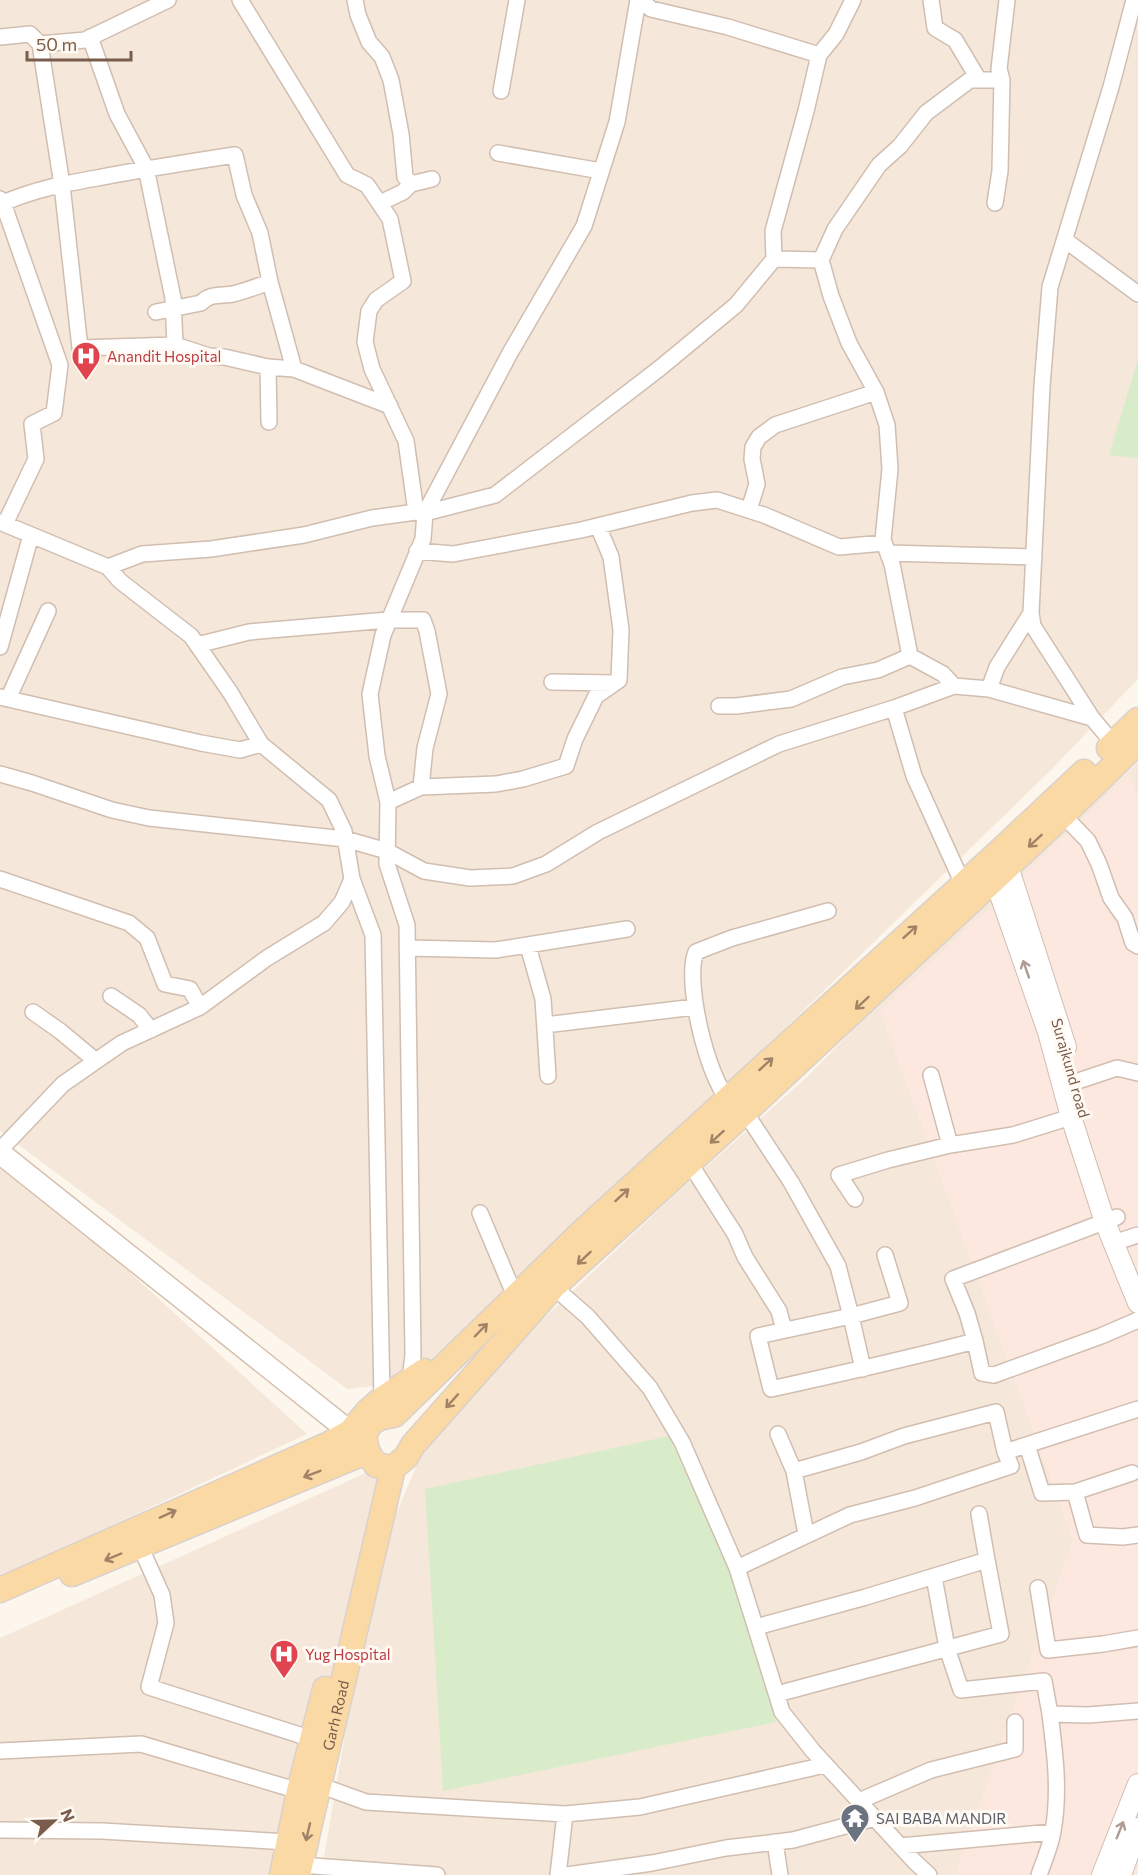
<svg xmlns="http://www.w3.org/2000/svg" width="1138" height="1875" font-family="Commissioner,sans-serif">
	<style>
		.residential { fill: #f5e8da }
		.commercial { fill: #fde8e0 }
		.green { fill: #d8ecc9 }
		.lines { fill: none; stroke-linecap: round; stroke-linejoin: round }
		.minor-casing { stroke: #d1beb0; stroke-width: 18 }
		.tertiary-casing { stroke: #d1beb0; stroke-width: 22 }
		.secondary-casing { stroke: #d6c0b0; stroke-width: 24 }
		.primary-casing { stroke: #dad1cd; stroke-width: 27 }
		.minor { stroke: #fff; stroke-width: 15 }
		.tertiary { stroke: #fff; stroke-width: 20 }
		.secondary { stroke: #fff; stroke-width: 21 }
		.primary { stroke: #fbd9a5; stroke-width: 24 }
		.oneway { stroke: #a18267 }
		.oneway2 { stroke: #af9d94 }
		.labels { text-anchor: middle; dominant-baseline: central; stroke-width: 6; stroke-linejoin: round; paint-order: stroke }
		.health-label { font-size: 15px; fill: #be3a42; stroke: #fffaf3; text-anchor: start }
		.street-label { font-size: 15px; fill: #7a5c4d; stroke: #fffaf3 }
		.worship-label { font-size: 15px; fill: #5b616d; stroke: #fffaf3; text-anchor: start }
	</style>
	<rect width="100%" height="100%" fill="#fdf6ec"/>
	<!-- residential -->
	<path class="residential" d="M 0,0 L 1138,0 L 1138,679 L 1050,771 L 429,1374 L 401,1383 L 347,1389 L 0,1131 Z
		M 1138,762 L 1138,1875 L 321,1875 L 359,1652 L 384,1543 L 415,1469 L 435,1432 L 540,1322 L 669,1200 L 808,1076 L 915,966 Z
		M 0,1154 L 307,1434 L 0,1578 Z
		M 388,1463 L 314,1875 L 0,1875 L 0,1638 Z"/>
	<!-- commercial -->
	<path class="commercial" d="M 1129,775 L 1138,798 L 1138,1875 L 959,1875 L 956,1872 L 1073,1540 L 880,1011 Z"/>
	<!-- green -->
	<path class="green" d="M 1138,359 L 1138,458 L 1109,455 Z
		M 669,1436 L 734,1580 L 776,1722 L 443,1791 L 425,1489 Z"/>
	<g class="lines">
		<!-- minor casing -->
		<g class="minor-casing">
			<path id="minor" d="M 240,0 L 347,175 L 367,185 L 390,219 L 403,281 L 376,300 L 369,311 L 365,342 L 372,369 L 406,441 L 416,512
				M 355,0 L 358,15 L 369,42 L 382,57 L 391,80 L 401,134 L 405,177 L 411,184
				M 931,0 L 935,28 L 955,40 L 979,80
				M 0,37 L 30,34 L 40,44 L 85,40 L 168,0
				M 90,37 L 117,114 L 146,168 L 173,298 L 175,345 L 209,356 L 224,357 L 268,367 L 294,369 L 390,406
				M 40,44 L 62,185 L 80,348 L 175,345
				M 819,55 L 836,34 L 853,0
				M 501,91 L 517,0
				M 498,153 L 601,171
				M 0,199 L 3,203 L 60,365 L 54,413 L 32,424 L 36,459 L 5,524
				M 3,203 C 36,189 63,184 97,178 C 143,169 189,162 235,155 L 244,195 L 260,233 L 270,282 L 294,369
				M 380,203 L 403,192 L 411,184 L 432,179
				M 995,203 L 1000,171 L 1002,80
				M 1065,240 L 1138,294
				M 774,259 L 821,260
				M 156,312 L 201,303 C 210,293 221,296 233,294 C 245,291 258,286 270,282
				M 268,367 L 269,422
				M 749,510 L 757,484 L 752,459 L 753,447 L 759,437 L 775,425 L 876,392
				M 0,522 L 108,567 L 120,581 L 191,636 L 230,692 L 261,744 L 329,800 L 344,831 L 352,879 L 373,935 L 382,1399
				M 417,551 L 453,554 L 581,530 L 692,503 L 717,500 L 764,515 L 839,547 L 884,543
				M 888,553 L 1034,557
				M 108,567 L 142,554 L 211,549 L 304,535 L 372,518 L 416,512 L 425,513 L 495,495 L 660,368 L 736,305 L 774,259 L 773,231 L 806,111 L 819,55 L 728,27 L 651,9 L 641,0
				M 197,645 L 249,632 L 388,620 L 423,620 L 427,631 L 439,694 L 425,748 L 421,787
				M 0,647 L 31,535
				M 552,682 L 614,683
				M 954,686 L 943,674 L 910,656 L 892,564 L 883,540 L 890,469 L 887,425 L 876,392 L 849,343 L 831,296 L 821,260 L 835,229 L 879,165 L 900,146 L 926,113 L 970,80 L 1002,80 L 999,69 L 1007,0
				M 989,689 L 997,667 L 1031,613
				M 0,697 L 201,743 L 240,750 L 261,744
				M 8,699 L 48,611
				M 719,706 L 736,706 L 791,699 L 842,677 L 878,670 L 910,656
				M 894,708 L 914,776 L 963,884
				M 1118,749 L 1092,718 L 1033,626 L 1031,613 L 1042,386 L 1050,287 L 1111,87 L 1134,0
				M 0,774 L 32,783 L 112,810 L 149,818 L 345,839 L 387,851 L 424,871 L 470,878 L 513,876 L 546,864 L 598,832 L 779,744 L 894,708 L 954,686 L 989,689 L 1092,718
				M 388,802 L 421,787 L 496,784 L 523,779 L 566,766 L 575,739 L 596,696 L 619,680 L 621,630 L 611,557 L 598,526
				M 1063,815 L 1088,841 L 1099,864 L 1111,898 L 1125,918 L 1133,943 L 1138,946
				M 0,879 L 129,923 L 147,938 L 165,984 L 190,989 L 200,1007
				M 528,946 L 543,999 L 548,1076
				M 407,948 L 496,950 L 627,929
				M 111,996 L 139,1015 L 151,1030
				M 33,1012 L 60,1031 L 96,1061
				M 545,1025 L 695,1007
				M 931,1075 L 950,1145
				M 1063,1086 L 1117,1068 L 1138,1073
				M 728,1099 C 707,1076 684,980 696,952 L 732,938 L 828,911
				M 745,1112 L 791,1182 L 838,1266 L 851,1316 L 900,1303 L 885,1255
				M 0,1150 L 63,1084 L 96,1061 L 122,1043 L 200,1007 L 267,958 L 324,923 L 342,902 L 352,879
				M 689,1162 L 735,1234 L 745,1257 L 779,1311 L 784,1330
				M 855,1199 L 839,1175 L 888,1160 L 950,1145 L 1013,1135 L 1071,1117
				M 480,1213 L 515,1296
				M 1113,1243 L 1138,1235
				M 547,1281 L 588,1317 L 650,1388 L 682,1442 L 737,1568 L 782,1712 L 813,1751 L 914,1861 L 929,1875
				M 975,1341 L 967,1313 L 953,1279 L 1117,1217
				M 863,1369 L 851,1316 L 758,1336 L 771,1389 C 839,1374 907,1359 975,1341 L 982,1373 L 994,1375 L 1101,1336 L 1138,1320
				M 410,1380 L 413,1355 L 407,925 L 387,864 L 388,802 L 377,756 L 370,694 L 383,635 L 423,539 L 425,513 L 510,353 L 584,226 L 617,122 L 638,0
				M 778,1434 L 794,1471
				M 1027,1445 L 1042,1493 L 1075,1492 L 1087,1535 L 1123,1537 L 1138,1535
				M 1075,1492 L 1132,1473
				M 806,1534 L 794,1471 L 861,1452 L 904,1436 L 996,1412 L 1005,1452
				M 140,1546 L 162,1595 L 166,1623 L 149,1687 L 312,1739
				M 737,1568 L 850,1515 L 915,1498 L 1011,1466 L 1005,1452 L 1138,1409
				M 934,1577 L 947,1648 L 961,1690 L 1044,1681 L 1050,1714
				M 1038,1588 L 1048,1650 L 1103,1644 L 1138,1638
				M 756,1627 L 866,1597 L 987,1560 L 979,1514
				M 777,1694 L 1001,1634 L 987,1560
				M 0,1751 L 141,1744 L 299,1791
				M 319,1785 L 366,1802 L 565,1814
				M 859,1801 L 931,1770 L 1015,1749 L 1015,1722
				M 0,1830 L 102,1831 L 288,1842
				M 775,1842 L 780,1875
				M 900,1846 L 1053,1832
				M 300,1865 L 437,1875
				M 558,1875 L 565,1814 L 640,1807 L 825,1765
				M 567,1875 L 652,1863 L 726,1848 L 793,1840 L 875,1818
				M 1039,1875 C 1044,1861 1051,1845 1053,1831 C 1060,1792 1055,1753 1050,1714 L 1088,1715 L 1138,1711"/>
		</g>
		<!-- tertiary casing -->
		<g class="tertiary-casing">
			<path id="tertiary" d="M 1003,856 L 1008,866 L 1066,1047
				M 990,866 L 1048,1032 L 1071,1117 L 1105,1222 L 1138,1303
				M 1102,1875 L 1138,1784
				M 1121,1875 L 1138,1828"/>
		</g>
		<!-- secondary casing -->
		<g class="secondary-casing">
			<path id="secondary" d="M 0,1153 L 350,1432"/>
		</g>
		<!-- primary casing -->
		<g class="primary-casing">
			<g id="primary">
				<path d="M 1109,748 L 1138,720"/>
				<path d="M 393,1468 L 376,1465 C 358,1441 361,1418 394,1415 L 582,1232 L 1000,851 L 1084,772"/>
				<path d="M 72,1574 L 366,1452"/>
				<path d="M 0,1590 L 329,1444 L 350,1432 L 368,1411 L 382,1399 L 424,1371"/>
				<path d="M 282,1875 L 299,1791 L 325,1689"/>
				<path id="s1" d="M 298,1875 L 393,1468 L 406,1457 L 413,1445 L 553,1287 L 745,1112 L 1063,815 L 1138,742"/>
			</g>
		</g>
		<!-- minor -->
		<use href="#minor" class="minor"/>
		<!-- tertiary -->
		<use href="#tertiary" class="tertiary"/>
		<!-- secondary -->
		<use href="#secondary" class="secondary"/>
		<!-- primary -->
		<use href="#primary" class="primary"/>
	</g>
	<!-- one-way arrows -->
	<defs><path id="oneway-shaft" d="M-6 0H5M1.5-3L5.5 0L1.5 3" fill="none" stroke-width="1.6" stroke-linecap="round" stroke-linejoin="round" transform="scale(1.5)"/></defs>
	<g class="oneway">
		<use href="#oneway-shaft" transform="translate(1035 841) rotate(137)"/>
		<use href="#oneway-shaft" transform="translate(910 932) rotate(-42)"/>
		<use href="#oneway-shaft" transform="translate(862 1003) rotate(137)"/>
		<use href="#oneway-shaft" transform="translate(766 1064) rotate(-42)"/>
		<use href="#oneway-shaft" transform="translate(717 1137) rotate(138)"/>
		<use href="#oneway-shaft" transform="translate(622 1195) rotate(-42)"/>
		<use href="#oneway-shaft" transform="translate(584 1258) rotate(137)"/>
		<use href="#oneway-shaft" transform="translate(481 1330) rotate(-46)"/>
		<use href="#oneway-shaft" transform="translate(452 1401) rotate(132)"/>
		<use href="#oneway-shaft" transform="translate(312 1474) rotate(159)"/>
		<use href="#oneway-shaft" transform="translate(168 1514) rotate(-24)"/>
		<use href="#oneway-shaft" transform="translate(113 1557) rotate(157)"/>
		<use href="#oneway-shaft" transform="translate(308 1832) rotate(103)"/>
	</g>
	<g class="oneway2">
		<use href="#oneway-shaft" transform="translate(1026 969) rotate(-109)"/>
		<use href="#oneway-shaft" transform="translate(1120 1830) rotate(-68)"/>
	</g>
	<!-- icons -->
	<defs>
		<g id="hospital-pin" transform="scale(1.5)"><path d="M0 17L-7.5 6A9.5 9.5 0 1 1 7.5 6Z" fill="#e0444e" stroke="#fffaf3"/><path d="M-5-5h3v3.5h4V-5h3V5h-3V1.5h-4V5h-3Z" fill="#fff"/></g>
		<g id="temple-pin" transform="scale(1.5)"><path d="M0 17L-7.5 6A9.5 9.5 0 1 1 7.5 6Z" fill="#6b7280" stroke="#fffaf3"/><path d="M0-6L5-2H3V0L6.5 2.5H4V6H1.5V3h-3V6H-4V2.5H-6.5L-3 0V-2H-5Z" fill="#fff"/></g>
	</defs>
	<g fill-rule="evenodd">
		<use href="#hospital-pin" x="86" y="356"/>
		<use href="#hospital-pin" x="284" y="1654"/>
		<use href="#temple-pin" x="855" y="1818"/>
	</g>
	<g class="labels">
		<!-- health labels -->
		<g class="health-label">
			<text x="107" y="356">Anandit Hospital</text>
			<text x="305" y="1654">Yug Hospital</text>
		</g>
		<!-- street labels -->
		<g class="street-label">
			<text transform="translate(1071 1068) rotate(74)">Surajkund road</text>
			<text stroke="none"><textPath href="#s1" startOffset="164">Garh Road</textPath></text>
		</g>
		<!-- worship labels -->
		<g class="worship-label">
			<text x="876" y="1818">SAI BABA MANDIR</text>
		</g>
	</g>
	<!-- north arrow -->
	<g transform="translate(54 1821) rotate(68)" stroke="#fffaf3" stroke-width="4.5" paint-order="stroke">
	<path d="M0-4.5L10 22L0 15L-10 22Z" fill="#7a5c4d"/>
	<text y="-9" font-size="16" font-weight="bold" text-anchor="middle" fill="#7a5c4d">N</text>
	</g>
	<!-- scale -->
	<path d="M27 51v9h104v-9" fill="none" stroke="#7a5c4d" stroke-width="3"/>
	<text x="36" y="51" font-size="18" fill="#7a5c4d" stroke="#fffaf3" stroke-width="4.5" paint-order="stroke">50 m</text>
</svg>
